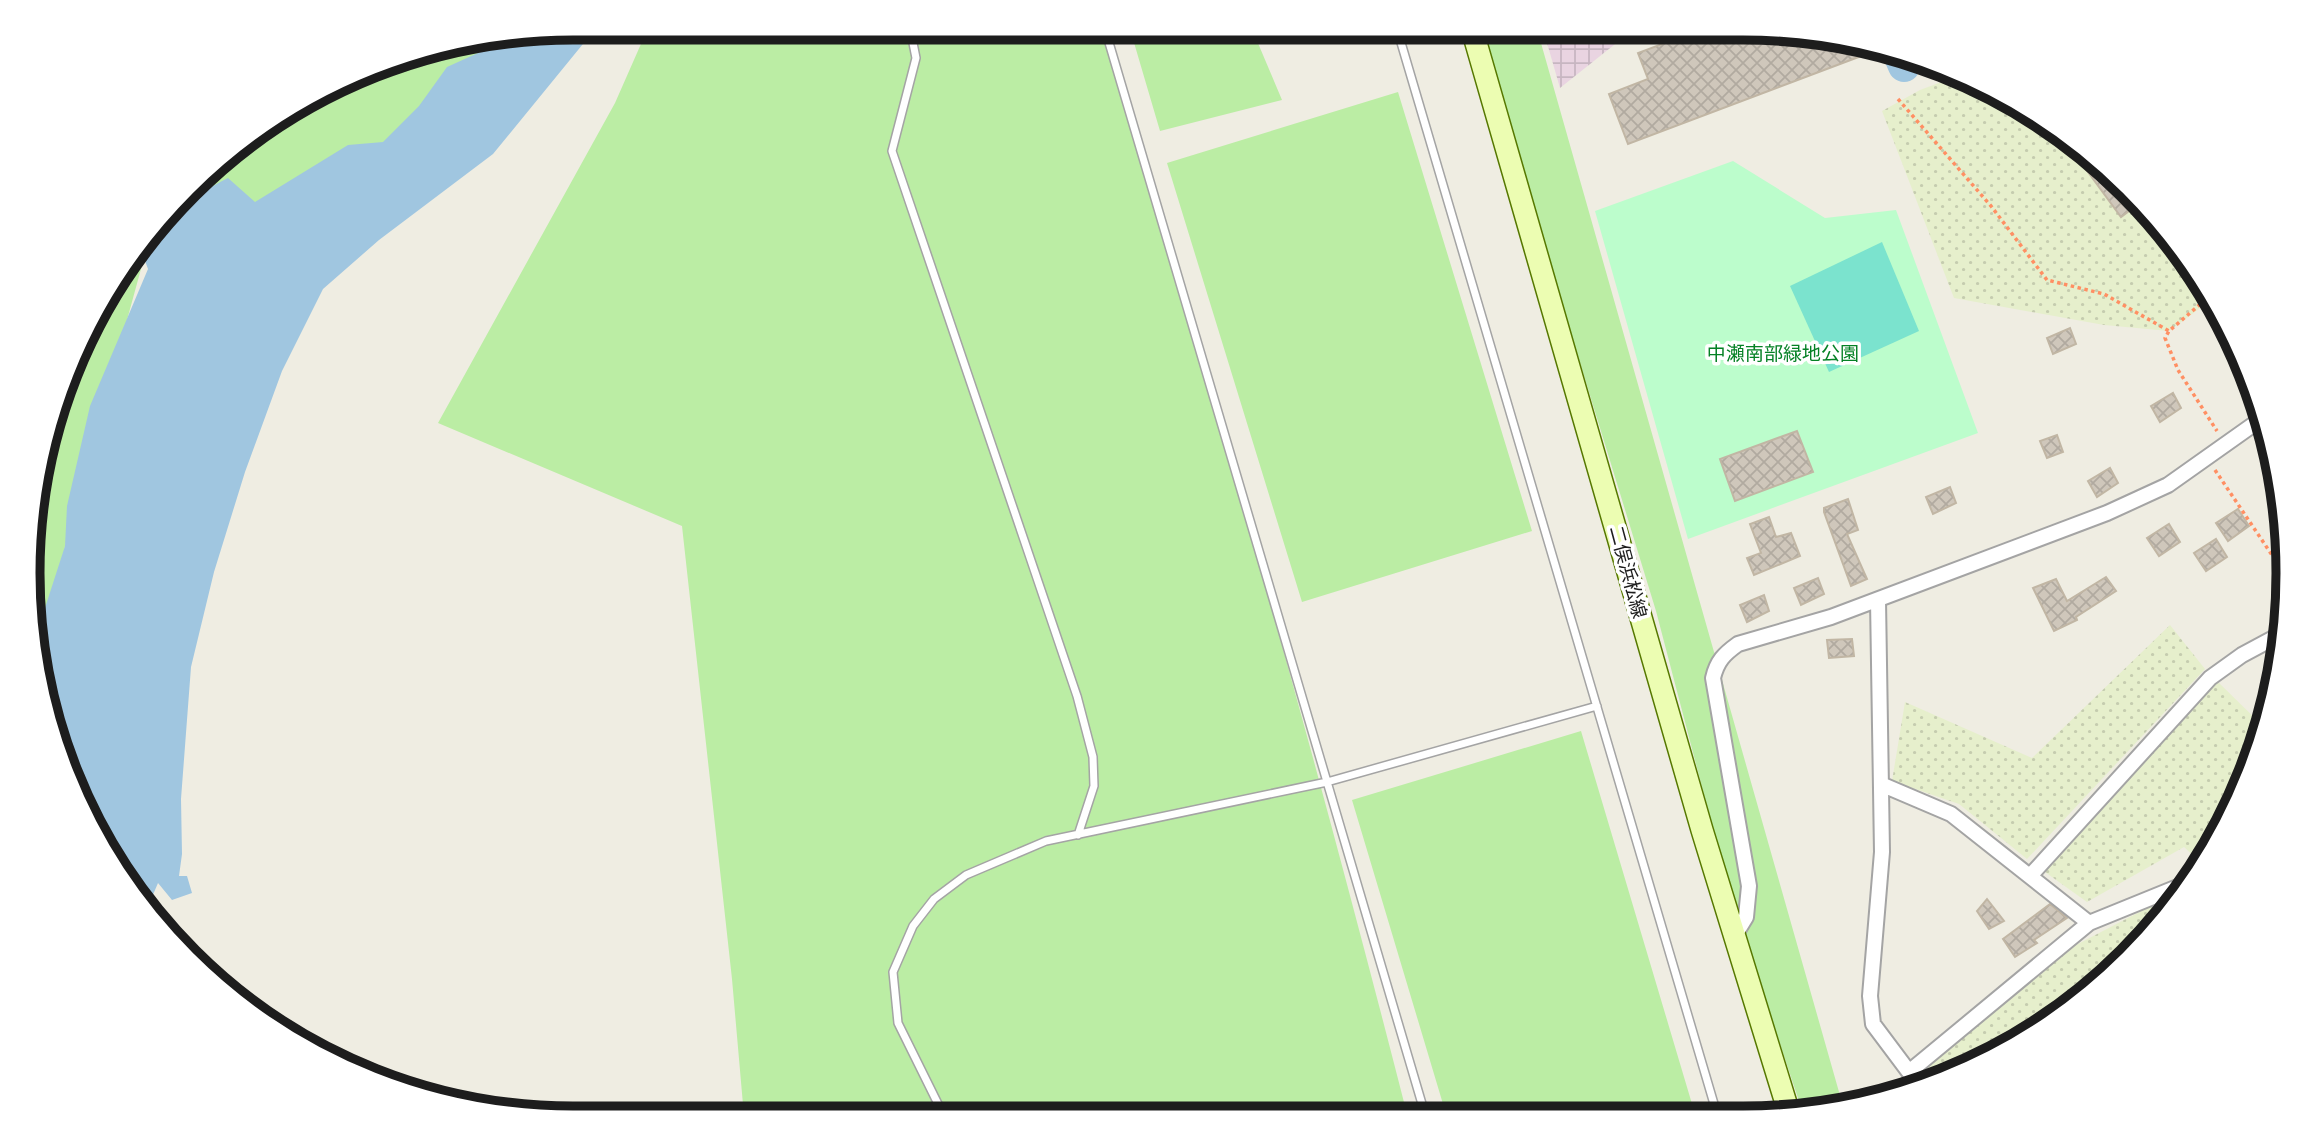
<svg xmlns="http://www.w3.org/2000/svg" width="2316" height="1146" font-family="'Roboto Condensed','Noto Sans JP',sans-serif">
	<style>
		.industrial { fill: url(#industrial-grid) }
		.farmland { fill: url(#farmland-dots) }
		.grass { fill: #bbeda4 }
		.park { fill: #bcfdcc }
		.pitch { fill: #7be3ce }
		.water { fill: #a0c6e0 }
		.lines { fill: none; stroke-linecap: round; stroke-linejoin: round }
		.river { stroke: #a0c6e0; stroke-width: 32 }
		.building { fill: url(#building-cross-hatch); stroke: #c1b6a4; stroke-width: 2 }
		.lane-casing { stroke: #a4a4a4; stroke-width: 10 }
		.street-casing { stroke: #a4a4a4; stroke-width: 18 }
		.secondary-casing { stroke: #567800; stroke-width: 24 }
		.path { stroke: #ff8f63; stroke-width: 3.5; stroke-dasharray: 3.5 3.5; stroke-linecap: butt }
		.lane { stroke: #fff; stroke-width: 7 }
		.street { stroke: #fff; stroke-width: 14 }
		.secondary { stroke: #ecfdb2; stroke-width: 21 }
		.labels { text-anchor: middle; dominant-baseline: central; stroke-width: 7; stroke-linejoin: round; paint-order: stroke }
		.park-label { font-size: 19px; fill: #058125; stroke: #fff }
		.street-label { font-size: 19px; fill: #1d1d1d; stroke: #fff }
		.rim { fill: none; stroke: #1d1d1d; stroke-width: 9 }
	</style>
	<defs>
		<pattern id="industrial-grid" width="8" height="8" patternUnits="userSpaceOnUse" patternTransform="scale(1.75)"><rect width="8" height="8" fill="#e9d4e1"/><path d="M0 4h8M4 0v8" fill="none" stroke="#c7b6c1"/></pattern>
		<pattern id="farmland-dots" width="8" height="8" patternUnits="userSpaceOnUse" patternTransform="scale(1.75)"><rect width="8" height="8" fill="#e6efcc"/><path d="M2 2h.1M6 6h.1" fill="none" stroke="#c5ccaf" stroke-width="1.8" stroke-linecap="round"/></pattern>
		<pattern id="building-cross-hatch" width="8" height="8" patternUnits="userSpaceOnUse" patternTransform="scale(1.75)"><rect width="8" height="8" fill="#cfc7bb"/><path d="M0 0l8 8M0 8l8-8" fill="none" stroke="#b1aaa0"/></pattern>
	</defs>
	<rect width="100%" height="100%" fill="#efede2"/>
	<!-- industrial -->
	<path class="industrial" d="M 1543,29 L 1634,29 L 1560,88 Z"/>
	<!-- farmland -->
	<path class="farmland" d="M 1960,75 L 1984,84 L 2074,140 L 2152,213 L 2214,298 L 2169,331 L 2104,325 L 1954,298 L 1882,111 L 1920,90 Z
		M 2170,625 L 2205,669 L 2027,859 L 1959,804 L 1892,781 L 1905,702 L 2032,758 Z
		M 2217,681 L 2264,727 L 2232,814 L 2200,862 L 2184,847 L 2087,902 L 2045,872 Z
		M 2176,893 L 2178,895 L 2153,932 L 2074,1006 L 1951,1077 L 1900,1090 L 2076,945 Z"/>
	<!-- grass -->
	<path class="grass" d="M 648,28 L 1101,29 C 1212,388 1314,750 1407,1114 L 744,1116 L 732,979 L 682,526 L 438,423 L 615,103 Z
		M 1130,29 L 1252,29 L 1282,100 L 1160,131 Z
		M 1482,29 L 1537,29 L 1843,1106 L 1803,1113 L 1730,894 L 1656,611 L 1518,160 Z
		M 537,34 L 330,190 L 144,258 L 65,546 L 46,688 L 33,645 L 39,466 L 69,365 L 120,271 L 241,141 L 397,57 Z
		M 1398,92 L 1532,531 L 1302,602 L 1167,163 Z
		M 1581,731 L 1695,1114 L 1446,1114 L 1352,800 Z"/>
	<!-- park -->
	<path class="park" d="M 1733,161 L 1825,218 L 1896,210 L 1978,433 L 1688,539 L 1595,211 Z"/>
	<!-- pitch -->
	<path class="pitch" d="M 1882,242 L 1919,331 L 1829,372 L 1790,286 Z"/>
	<!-- water -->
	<path class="water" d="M 573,28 L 596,28 L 493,154 L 379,240 L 323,289 L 282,371 L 245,472 L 214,572 L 191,667 L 181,799 L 182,854 L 179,876 L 187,876 L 192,893 L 172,900 L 158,883 L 149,904 L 84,814 L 33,645 L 65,546 L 67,506 L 90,406 L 148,269 L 144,258 C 169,216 184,200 228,178 L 255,202 L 348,145 L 383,142 L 419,106 L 447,67 L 511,38 Z"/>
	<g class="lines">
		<!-- river -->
		<path class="river" d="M 1898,52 L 1904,66"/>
	</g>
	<!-- building -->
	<path class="building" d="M 1702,29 L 1778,29 L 1885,47 L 1628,144 L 1609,94 L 1648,79 L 1638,53 Z
		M 2071,138 L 2074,140 L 2141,202 L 2121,217 L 2066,142 Z
		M 2070,328 L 2076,344 L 2053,354 L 2047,338 Z
		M 2173,393 L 2181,408 L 2160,422 L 2151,406 Z
		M 1797,431 L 1813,472 L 1735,501 L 1720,459 Z
		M 2057,435 L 2063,452 L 2047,458 L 2040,441 Z
		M 2110,468 L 2118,483 L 2097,497 L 2088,481 Z
		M 1950,487 L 1956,503 L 1933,514 L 1926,497 Z
		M 1848,499 L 1858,530 L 1847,534 L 1867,579 L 1851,586 L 1824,512 L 1824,508 Z
		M 2238,509 L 2249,526 L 2228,541 L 2216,523 Z
		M 1769,517 L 1776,537 L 1791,533 L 1800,556 L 1754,575 L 1747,558 L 1761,553 L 1750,524 Z
		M 2169,524 L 2180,542 L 2159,556 L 2147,538 Z
		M 2216,539 L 2227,557 L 2206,571 L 2194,553 Z
		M 2106,577 L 2116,591 L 2076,617 L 2077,620 L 2054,631 L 2033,588 L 2056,579 L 2067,601 Z
		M 1818,578 L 1824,594 L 1801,605 L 1794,588 Z
		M 1764,595 L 1769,611 L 1747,622 L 1740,605 Z
		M 1852,639 L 1854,656 L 1829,658 L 1827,640 Z
		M 1987,899 L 2004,921 L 1989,929 L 1977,911 Z
		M 2050,904 L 2067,918 L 2034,940 L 2037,943 L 2015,957 L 2003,939 Z"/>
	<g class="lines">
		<!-- lane casing -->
		<g class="lane-casing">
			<path id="lane" d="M 910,28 L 916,58 L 892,151 L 1077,696 L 1093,757 L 1094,786 L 1078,835
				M 1105,29 L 1425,1114
				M 1397,29 L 1717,1114
				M 944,1116 L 898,1023 L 893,972 L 913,926 L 934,899 L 966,875 L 1046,841 L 1327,782 L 1597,706"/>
		</g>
		<!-- street casing -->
		<g class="street-casing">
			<path id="street" d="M 1878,600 L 1882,852 L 1870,996 L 1873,1024 L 1909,1072 L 2089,923 L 2185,884
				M 1883,785 L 1951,814 L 2089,923
				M 2030,876 L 2210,678 L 2242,655 L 2283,633
				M 1735,935 L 1746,917 L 1749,886 L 1713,678 C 1717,661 1724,654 1738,644 L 1831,617 L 2107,513 L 2168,485 L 2264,417"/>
		</g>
		<!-- secondary casing -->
		<g class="secondary-casing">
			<path id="secondary" d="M 1472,29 L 1702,830 L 1789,1113"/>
		</g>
		<!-- path -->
		<path class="path" d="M 1898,99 L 1991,206 L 2047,280 L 2104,294 L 2169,331
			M 2211,295 L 2169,331 L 2165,338 L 2178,370 L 2217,431
			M 2215,470 L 2286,576"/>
		<!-- lane -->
		<use href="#lane" class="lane"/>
		<!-- street -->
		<use href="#street" class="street"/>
		<!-- secondary -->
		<use href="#secondary" class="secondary"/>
	</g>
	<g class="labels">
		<!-- park labels -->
		<g class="park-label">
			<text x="1783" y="353">中瀬南部緑地公園</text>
		</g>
		<!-- street labels -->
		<g class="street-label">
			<text transform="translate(1628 572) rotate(75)">二俣浜松線</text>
		</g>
	</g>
	<!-- crop -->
	<path d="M0 0H2316V1146H0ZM573 40H1743A533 533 0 0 1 2276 573V573A533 533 0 0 1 1743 1106H573A533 533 0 0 1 40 573V573A533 533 0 0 1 573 40Z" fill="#fff" fill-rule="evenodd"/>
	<path class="rim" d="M573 40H1743A533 533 0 0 1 2276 573V573A533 533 0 0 1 1743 1106H573A533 533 0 0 1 40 573V573A533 533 0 0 1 573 40Z"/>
</svg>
